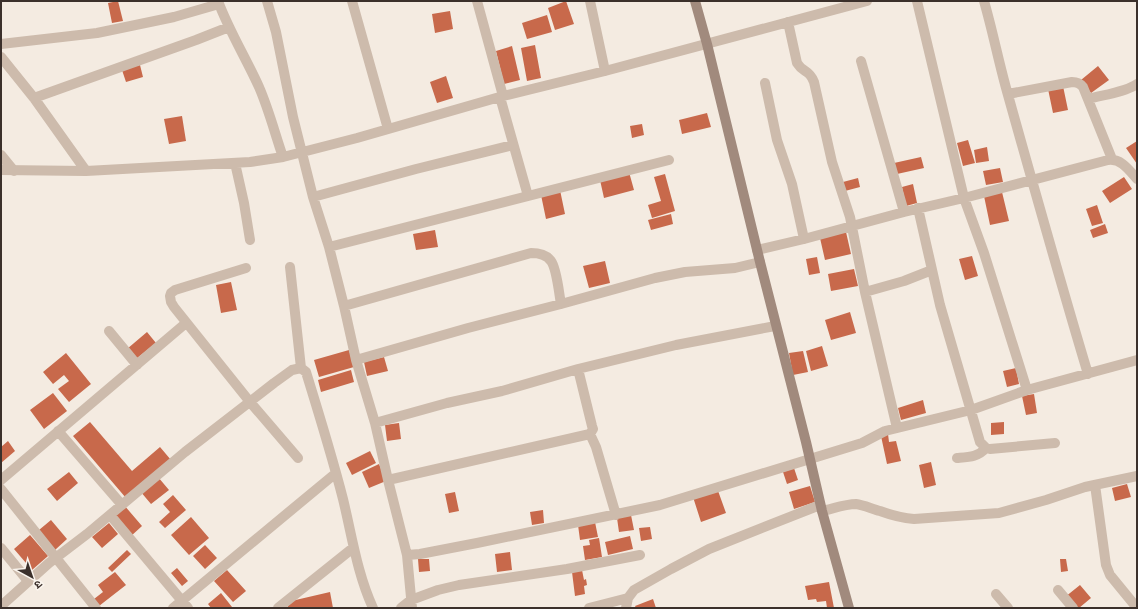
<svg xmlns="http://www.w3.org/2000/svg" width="1138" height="609" font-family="Figtree,'Noto Sans Devanagari',sans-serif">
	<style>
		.building { fill: #c8694b }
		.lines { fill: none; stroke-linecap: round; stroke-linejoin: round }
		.street { stroke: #cdbbac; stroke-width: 10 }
		.secondary { stroke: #a18a7d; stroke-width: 10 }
	</style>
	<rect width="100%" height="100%" fill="#f4ebe1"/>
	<!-- building -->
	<path class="building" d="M 118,1 L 123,21 L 112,23 L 108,3 Z
		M 566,1 L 574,24 L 555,30 L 548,8 Z
		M 450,11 L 453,29 L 435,33 L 432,14 Z
		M 547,15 L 552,32 L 527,39 L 522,23 Z
		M 535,45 L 541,78 L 527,81 L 521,48 Z
		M 512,46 L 520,80 L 504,84 L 496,51 Z
		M 140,65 L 143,77 L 126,82 L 122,70 Z
		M 1098,66 L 1109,80 L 1091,93 L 1081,80 Z
		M 446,76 L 453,98 L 437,103 L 430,82 Z
		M 1063,86 L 1068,110 L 1053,113 L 1048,89 Z
		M 707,113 L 711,127 L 682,134 L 679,120 Z
		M 182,116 L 186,141 L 169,144 L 164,119 Z
		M 642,124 L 644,135 L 632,138 L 630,126 Z
		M 968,140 L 975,163 L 963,166 L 957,143 Z
		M 1137,141 L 1137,164 L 1126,148 Z
		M 987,147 L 989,161 L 976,163 L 974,150 Z
		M 921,157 L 924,168 L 897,174 L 894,163 Z
		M 1000,168 L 1003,182 L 986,185 L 983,171 Z
		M 629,172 L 634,190 L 604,198 L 600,180 Z
		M 665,174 L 675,211 L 652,218 L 648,205 L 661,201 L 654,177 Z
		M 1124,177 L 1132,189 L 1110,203 L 1102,191 Z
		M 858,178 L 860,187 L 845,191 L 843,182 Z
		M 913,184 L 917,203 L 906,206 L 902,187 Z
		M 560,190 L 565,214 L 546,219 L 541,195 Z
		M 1002,192 L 1009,221 L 990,225 L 984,196 Z
		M 1097,205 L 1103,223 L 1092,226 L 1086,209 Z
		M 671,214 L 673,224 L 651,230 L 648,220 Z
		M 1105,224 L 1108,233 L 1093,238 L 1090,230 Z
		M 435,230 L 438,247 L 416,250 L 413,234 Z
		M 846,232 L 851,254 L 825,260 L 820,238 Z
		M 972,256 L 978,276 L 965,280 L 959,259 Z
		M 817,257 L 820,273 L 809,275 L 806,259 Z
		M 605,261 L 610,283 L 589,288 L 583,266 Z
		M 854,269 L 858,286 L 831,291 L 828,274 Z
		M 231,282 L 237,310 L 221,313 L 216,285 Z
		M 850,312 L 856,333 L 831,340 L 825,320 Z
		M 147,332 L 156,343 L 136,359 L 127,349 Z
		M 822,346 L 828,366 L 811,371 L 806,351 Z
		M 349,350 L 354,367 L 319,377 L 314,360 Z
		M 803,351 L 808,372 L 793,375 L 789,353 Z
		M 66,353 L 91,384 L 69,402 L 58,389 L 69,381 L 64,375 L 53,384 L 43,372 Z
		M 384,357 L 388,371 L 367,376 L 364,362 Z
		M 1016,368 L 1019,384 L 1007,387 L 1003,371 Z
		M 351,370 L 354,382 L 321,392 L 318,380 Z
		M 53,393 L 67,411 L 44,429 L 30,410 Z
		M 1034,394 L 1037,413 L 1026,415 L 1022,396 Z
		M 923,400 L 926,413 L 901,420 L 898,408 Z
		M 90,422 L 132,471 L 160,447 L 171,460 L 126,498 L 73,436 Z
		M 1004,422 L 1004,434 L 991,435 L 991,423 Z
		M 399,423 L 401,439 L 387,441 L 385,425 Z
		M 888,434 L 889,442 L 896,441 L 901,461 L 887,464 L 881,436 Z
		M 8,441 L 15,451 L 1,463 L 1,447 Z
		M 370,451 L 376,463 L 352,475 L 346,463 Z
		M 931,462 L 936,485 L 924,488 L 919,465 Z
		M 379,464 L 386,481 L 369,488 L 362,472 Z
		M 794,468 L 798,480 L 787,484 L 783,472 Z
		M 69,472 L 78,483 L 57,501 L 47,489 Z
		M 158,477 L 169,490 L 151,504 L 140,491 Z
		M 1127,484 L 1131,497 L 1115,501 L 1112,488 Z
		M 810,486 L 815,502 L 794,509 L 789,492 Z
		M 717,488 L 726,513 L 701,522 L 693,497 Z
		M 455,492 L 459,511 L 449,513 L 445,494 Z
		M 173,495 L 186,510 L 165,528 L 159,522 L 170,512 L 163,504 Z
		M 124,505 L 142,526 L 130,537 L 112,516 Z
		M 543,510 L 544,523 L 532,525 L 530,512 Z
		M 631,515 L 634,530 L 619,532 L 617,518 Z
		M 191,517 L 209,538 L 189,555 L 171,535 Z
		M 51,520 L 67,539 L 55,550 L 39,530 Z
		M 595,522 L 598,537 L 580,540 L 578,525 Z
		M 109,523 L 118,534 L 102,548 L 92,537 Z
		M 650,527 L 652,539 L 641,541 L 639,528 Z
		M 30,535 L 48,556 L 32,570 L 14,549 Z
		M 630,536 L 633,549 L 608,555 L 605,542 Z
		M 599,538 L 602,557 L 585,560 L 583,546 L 590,545 L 589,540 Z
		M 205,545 L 217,558 L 205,569 L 193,556 Z
		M 127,550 L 131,554 L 112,572 L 108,568 Z
		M 510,552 L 512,570 L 497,572 L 495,554 Z
		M 418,559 L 429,559 L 430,571 L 419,572 Z
		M 1060,559 L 1066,559 L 1068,571 L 1061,572 Z
		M 177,568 L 188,581 L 182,586 L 171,573 Z
		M 227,570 L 246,591 L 233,602 L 214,581 Z
		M 582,570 L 584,580 L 586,579 L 587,585 L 584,586 L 585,594 L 575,596 L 572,572 Z
		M 115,572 L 126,585 L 99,606 L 94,599 L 103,592 L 98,585 Z
		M 829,582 L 834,608 L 827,608 L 826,601 L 817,602 L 816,599 L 808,600 L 805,586 Z
		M 1080,585 L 1091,598 L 1079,608 L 1074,608 L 1065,597 Z
		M 330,592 L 333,608 L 288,608 L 287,602 Z
		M 221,593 L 232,607 L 231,608 L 211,608 L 208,604 Z
		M 653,599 L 656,608 L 636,608 L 635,606 Z"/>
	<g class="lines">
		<!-- street -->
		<path class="street" d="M 218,1 C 229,31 246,58 259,87 C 269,110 275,134 283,157
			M 267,1 L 276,32 L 293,117 L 313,197 L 329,247 L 344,306 L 356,360 L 375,423 L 388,480 L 407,555 L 412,608
			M 352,1 L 388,129
			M 477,1 L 503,96
			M 590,1 L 605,71
			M 917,1 L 964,198 L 984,253 L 1027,390
			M 984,1 C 993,32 999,64 1008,95 C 1034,188 1060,281 1088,374
			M 788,22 L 797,63 C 803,73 809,69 814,82 L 832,162 L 850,217 L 865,292 L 897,428
			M 1,44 L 97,33 L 174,17 L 219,4
			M 1,57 L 34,98 L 86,171
			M 861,61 L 904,212
			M 765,83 L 777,140 L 792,184 L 804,239
			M 1008,94 L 1072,82 C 1077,82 1080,83 1083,87 L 1112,159
			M 500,97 L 528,196
			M 34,98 L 196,40 L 229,27
			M 1088,99 C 1102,95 1126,92 1137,84
			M 1,155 L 14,171
			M 235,163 L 244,203 L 250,240
			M 1,170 L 86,171 L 250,162 L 283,157 L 357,138 L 503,96 L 605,71 L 867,1
			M 313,197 L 416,169 L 513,145
			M 918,208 L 940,305 L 980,442 L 986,448 L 990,449 L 1055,443
			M 329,247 L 669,160
			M 757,250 L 804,239 L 904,212 L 964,198 L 1108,160 C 1121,158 1129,170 1137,179
			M 290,267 L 301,368
			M 246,268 L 175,290 L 171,293 L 170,296 L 171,302 L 174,307 L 250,402 L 298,458
			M 865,292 L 904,281 L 932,270
			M 344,306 L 531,253 C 538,253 546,254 551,261 C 557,269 559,294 561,304
			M 109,331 L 137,365
			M 356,360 L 468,328 L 561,304 L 655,278 L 685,272 L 735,268 L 760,262
			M 375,423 L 447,403 L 502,391 L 578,369 L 676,345 L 775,326
			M 58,431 L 122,505
			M 590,434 L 596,447 L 616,515
			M 957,458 C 969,457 978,457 986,448
			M 1,480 L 186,323
			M 388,480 L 590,434 L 593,429 L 592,426 L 578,369
			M 1095,485 L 1106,565 L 1110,575 L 1137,608
			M 1,489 L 96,608
			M 822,511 C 832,509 845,504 856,504 C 864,505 872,509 880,511 C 891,515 902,518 914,519 L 999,513 L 1046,500 L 1085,487 L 1137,476
			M 110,515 L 188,608
			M 1,548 L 28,581
			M 407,555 L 420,554 L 477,543 L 660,505 L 862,443 L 885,431 L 971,410 L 1027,390 L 1137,360
			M 1058,590 L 1073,608
			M 996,594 L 1008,608
			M 1,606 L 49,563 L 87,534 L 185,452 L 274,383 L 292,370 L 301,368 L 306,372 C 319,414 332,456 343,499 C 352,536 357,573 373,608
			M 173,608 L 336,473
			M 278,608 L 353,548
			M 401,608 L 411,600 L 438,590 L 459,585 L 567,569 L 640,555
			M 589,608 L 628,598
			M 626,608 L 628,598 L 634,590 L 671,569 L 709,549 L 820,505"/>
		<!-- secondary -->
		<path class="secondary" d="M 695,1 L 707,44 L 760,262 L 806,442 L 822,511 L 849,608"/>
	</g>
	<!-- border -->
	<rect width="1138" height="609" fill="none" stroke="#3b302b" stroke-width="4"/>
	<!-- north arrow -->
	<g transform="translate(32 577) rotate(140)" stroke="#fbf5ee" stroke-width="3" paint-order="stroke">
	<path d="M0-3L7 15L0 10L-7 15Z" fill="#3b302b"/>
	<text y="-6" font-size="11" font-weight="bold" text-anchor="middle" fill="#3b302b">उ</text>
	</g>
</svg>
